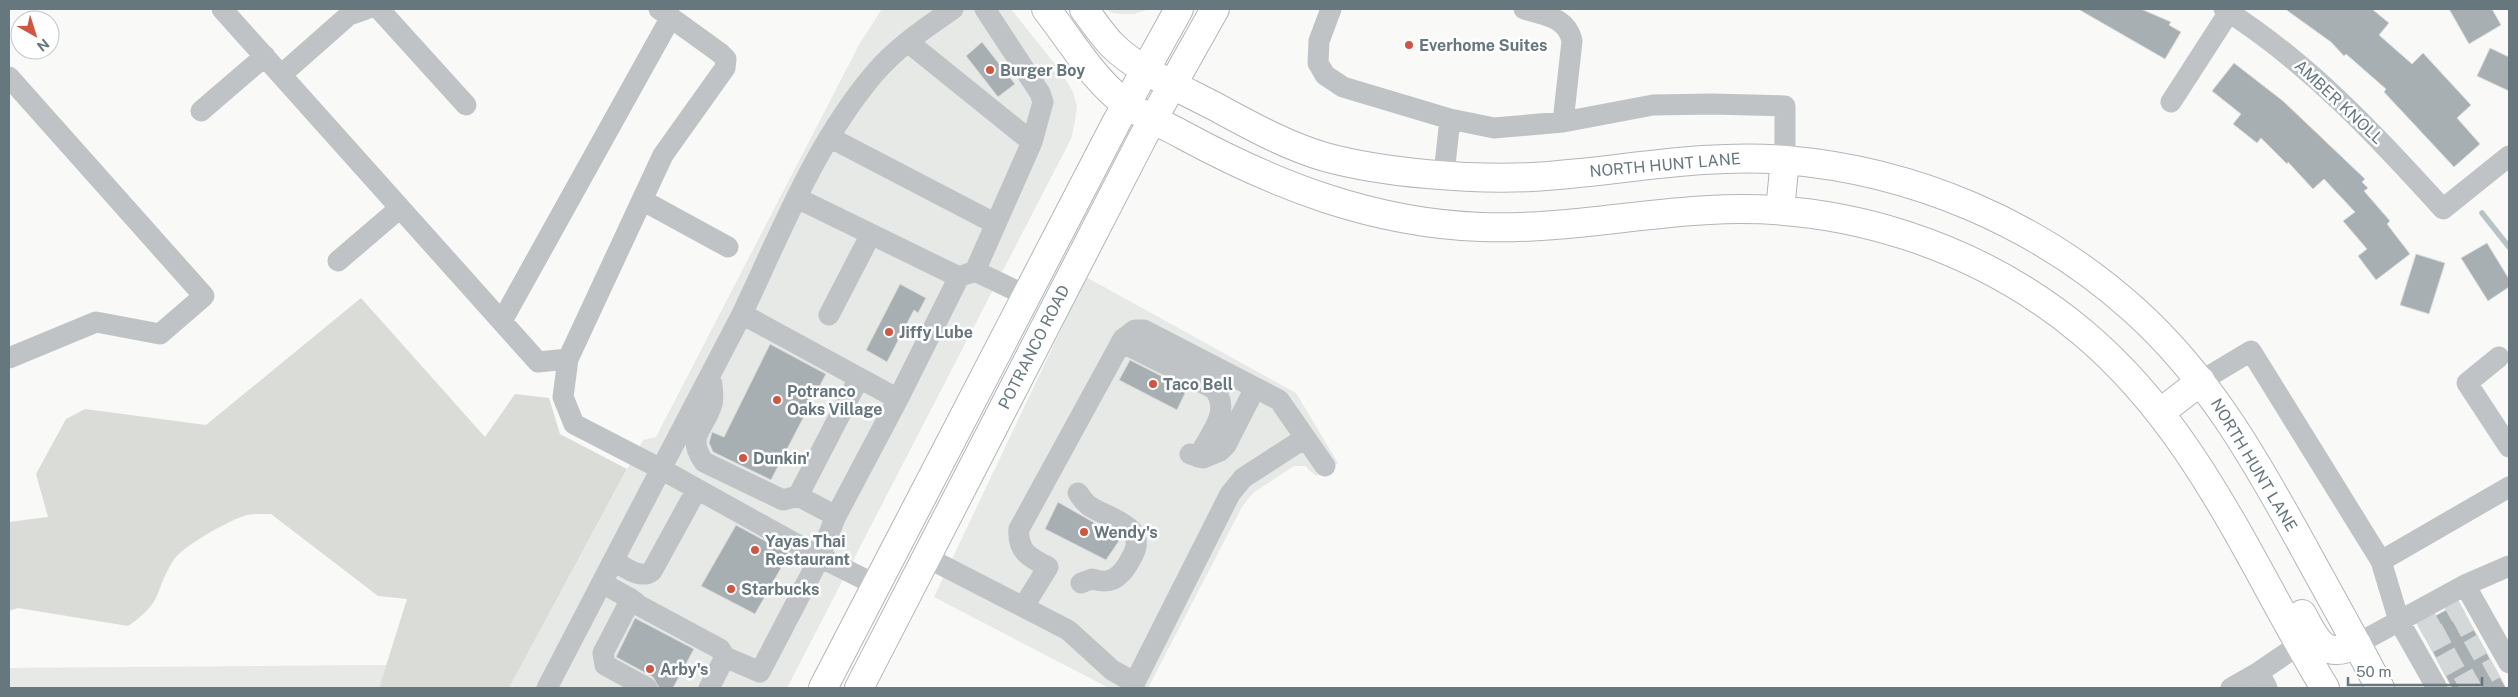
<svg xmlns="http://www.w3.org/2000/svg" width="2518" height="697" font-family="'Public Sans',sans-serif">
	<style>
		.built { fill: #e7e9e7 }
		.green { fill: #daddd7 }
		.lines { fill: none; stroke-linecap: round; stroke-linejoin: round }
		.stream { stroke: #b8c3c6; stroke-width: 5.5 }
		.building { fill: #a7afb3; stroke: #dbdbd9 }
		.minor-tunnel { stroke: #d4d8d9; stroke-width: 21; stroke-dasharray: 21 11; stroke-linecap: butt }
		.major-casing { stroke: #b1b6b9; stroke-width: 30 }
		.minor { stroke: #bfc3c6; stroke-width: 21 }
		.major { stroke: #fff; stroke-width: 28 }
		.poi-dot { fill: #ce5642; stroke: #fff; stroke-width: 2 }
		.labels { text-anchor: middle; dominant-baseline: central; stroke-width: 5; stroke-linejoin: round; paint-order: stroke }
		.poi-label { font-size: 16px; font-weight: bold; fill: #67777e; stroke: #fff; text-anchor: start }
		.street-label { font-size: 16px; fill: #67777e; stroke: #fff }
	</style>
	<rect width="100%" height="100%" fill="#f9f9f7"/>
	<!-- built -->
	<path class="built" d="M 882,9 L 1011,9 L 1062,73 L 1073,92 L 1077,106 L 1075,121 L 1071,139 L 787,688 L 509,688 L 643,440 L 656,437 L 860,43 Z
		M 1106,9 L 1150,9 L 1134,14 L 1123,14 L 1112,13 Z
		M 1086,277 L 1296,393 L 1338,463 L 1316,476 L 1305,466 L 1294,466 L 1253,493 L 1242,507 L 1148,688 L 1109,688 L 934,597 Z
		M 387,665 L 379,688 L 9,688 L 9,668 Z"/>
	<!-- green -->
	<path class="green" d="M 361,298 L 485,437 L 515,394 L 549,398 L 560,434 L 627,469 L 509,688 L 379,688 L 407,599 L 378,596 L 271,514 C 262,514 249,513 241,517 C 225,523 181,547 173,561 C 153,593 165,601 128,626 L 18,608 L 9,611 L 9,522 L 48,517 L 36,474 L 66,419 L 85,409 L 206,425 Z"/>
	<g class="lines">
		<!-- stream -->
		<path class="stream" d="M 2482,213 L 2509,247"/>
	</g>
	<!-- building -->
	<path class="building" d="M 2078,9 L 2141,9 L 2171,22 L 2169,25 L 2181,32 L 2165,59 Z
		M 2285,9 L 2372,9 L 2389,23 L 2379,35 L 2412,64 L 2423,53 L 2471,105 L 2457,118 L 2480,144 L 2454,167 L 2384,92 L 2386,89 L 2346,54 L 2344,56 L 2331,42 Z
		M 2449,9 L 2492,9 L 2501,25 L 2469,44 Z
		M 982,42 L 1015,84 L 998,97 L 966,56 Z
		M 2490,48 L 2509,57 L 2509,91 L 2477,76 Z
		M 2234,63 L 2283,101 L 2365,179 L 2362,182 L 2368,188 L 2364,191 L 2390,221 L 2387,224 L 2410,254 L 2376,280 L 2358,256 L 2367,249 L 2343,221 L 2355,212 L 2324,179 L 2313,189 L 2288,162 L 2287,164 L 2261,138 L 2257,143 L 2233,124 L 2241,114 L 2212,91 Z
		M 2487,243 L 2509,279 L 2509,287 L 2488,301 L 2461,258 Z
		M 2416,254 L 2445,263 L 2429,314 L 2400,305 Z
		M 900,284 L 926,298 L 918,313 L 914,310 L 887,362 L 866,350 Z
		M 770,344 L 826,374 L 771,480 L 713,452 L 709,443 L 712,432 L 724,437 Z
		M 1130,360 L 1187,389 L 1177,410 L 1119,380 Z
		M 1058,502 L 1121,538 L 1106,560 L 1045,529 Z
		M 736,525 L 789,554 L 755,614 L 701,586 Z
		M 2459,603 L 2495,668 L 2506,688 L 2452,688 L 2428,643 L 2418,625 Z
		M 635,618 L 694,649 L 673,688 L 659,688 L 653,677 L 616,657 Z"/>
	<g class="lines">
		<!-- minor-tunnel -->
		<path class="minor-tunnel" d="M 2419,628 L 2461,605
			M 2428,643 L 2469,621
			M 2441,667 L 2482,644
			M 2459,688 L 2495,668"/>
		<!-- major casing -->
		<g class="major-casing">
			<path id="major" d="M 1046,9 C 1068,37 1088,71 1115,95 C 1134,112 1161,123 1183,135 C 1277,186 1373,223 1481,227 C 1558,230 1633,214 1709,210 C 1843,202 1979,246 2082,332 C 2198,429 2249,563 2325,688
				M 1084,9 C 1093,21 1102,35 1113,46 C 1137,70 1186,91 1216,107 C 1251,126 1287,146 1325,157 C 1383,173 1472,180 1532,177 C 1617,172 1700,153 1786,160 C 1914,171 2037,223 2133,309 C 2209,377 2255,459 2304,548 C 2329,594 2356,641 2380,688
				M 1780,210 L 1785,160
				M 2161,412 L 2201,381
				M 2302,614 C 2316,640 2324,661 2357,644
				M 823,688 L 1116,123 L 1179,9
				M 859,688 L 1143,137 L 1215,9"/>
		</g>
		<!-- minor -->
		<path class="minor" d="M 222,9 L 538,362 L 568,359 L 663,155 L 725,68 L 726,59 L 720,53 L 659,9
			M 379,9 L 466,105
			M 1331,9 L 1319,41 L 1318,63 L 1325,75 L 1343,87 L 1450,119 L 1494,128 L 1563,122 L 1653,105 L 1712,104 L 1785,106 L 1785,160
			M 1524,9 C 1544,15 1567,17 1572,41 L 1563,122
			M 2224,9 C 2309,63 2376,135 2443,209 L 2509,156
			M 908,42 L 1032,142
			M 281,75 L 349,15 L 366,9
			M 9,77 L 204,296 L 160,334 L 96,322 L 9,358
			M 2171,102 L 2231,9
			M 201,111 L 265,56
			M 829,137 L 996,224
			M 1444,174 L 1450,119
			M 797,198 L 959,277 L 975,271 L 1027,296
			M 642,200 L 728,247
			M 338,261 L 400,208
			M 975,271 L 1032,142 L 1043,102 L 1040,93 L 985,9
			M 829,315 L 871,234
			M 502,321 L 671,17
			M 1121,342 L 1213,388 C 1233,410 1210,434 1198,457
			M 2499,357 L 2467,383 L 2509,447
			M 568,359 L 563,397 L 574,424 L 661,469 L 742,314
			M 2201,381 L 2251,351 L 2381,561 L 2399,621 L 2437,688
			M 712,384 C 712,390 714,399 712,404 C 705,429 685,435 704,462 L 783,500 L 798,496
			M 898,399 L 959,277
			M 1190,454 L 1203,458 L 1220,451 L 1226,445 L 1255,388
			M 1078,493 C 1082,498 1085,504 1091,507 C 1108,518 1148,526 1133,555 C 1129,562 1126,569 1120,574 C 1112,583 1102,582 1092,579 L 1081,583
			M 836,516 L 798,496 L 859,378
			M 926,557 L 1068,630 L 1112,670 L 1135,683
			M 614,561 C 625,567 640,580 652,571 L 697,489
			M 2381,561 L 2509,487
			M 602,583 L 631,599 L 603,653 L 605,665 L 647,688
			M 2465,585 L 2509,663
			M 631,599 L 640,606 L 720,649 L 725,657
			M 1024,606 L 1048,567 C 1030,558 1017,551 1019,529 L 1123,339 L 1135,330 L 1144,330 L 1279,400 L 1325,466
			M 2357,644 L 2465,585 L 2509,566
			M 547,688 L 661,469 L 814,554 L 876,585
			M 709,688 L 725,657 L 760,672 L 820,557 L 835,518 L 898,399 L 742,314 C 781,232 815,144 874,74 C 896,48 925,28 953,9
			M 1132,688 L 1230,494 L 1243,478 L 1305,438
			M 2231,688 L 2259,672
			M 2267,688 L 2259,672 L 2300,644"/>
		<!-- major -->
		<use href="#major" class="major"/>
	</g>
	<!-- markers -->
	<g class="poi-dot">
		<circle cx="1409" cy="45" r="5"/>
		<circle cx="990" cy="70" r="5"/>
		<circle cx="889" cy="332" r="5"/>
		<circle cx="1153" cy="384" r="5"/>
		<circle cx="777" cy="400" r="5"/>
		<circle cx="743" cy="458" r="5"/>
		<circle cx="1084" cy="532" r="5"/>
		<circle cx="755" cy="550" r="5"/>
		<circle cx="731" cy="589" r="5"/>
		<circle cx="650" cy="669" r="5"/>
	</g>
	<g class="labels">
		<!-- poi labels -->
		<g class="poi-label">
			<text x="1419" y="45">Everhome Suites</text>
			<text x="1000" y="70">Burger Boy</text>
			<text x="899" y="332">Jiffy Lube</text>
			<text x="1163" y="384">Taco Bell</text>
			<text x="787" y="391">Potranco<tspan x="787" dy="18">Oaks Village</tspan></text>
			<text x="753" y="458">Dunkin'</text>
			<text x="1094" y="532">Wendy's</text>
			<text x="765" y="541">Yayas Thai<tspan x="765" dy="18">Restaurant</tspan></text>
			<text x="741" y="589">Starbucks</text>
			<text x="660" y="669">Arby's</text>
		</g>
		<!-- street labels -->
		<g class="street-label">
			<text transform="translate(2339 102) rotate(43)">AMBER KNOLL</text>
			<text transform="translate(1665 165) rotate(-5)">NORTH HUNT LANE</text>
			<text transform="translate(1034 347) rotate(-63)">POTRANCO ROAD</text>
			<text transform="translate(2254 465) rotate(59)">NORTH HUNT LANE</text>
		</g>
	</g>
	<!-- border -->
	<rect width="2518" height="697" fill="none" stroke="#67777e" stroke-width="20"/>
	<!-- north arrow -->
	<g transform="translate(35 35) rotate(141)"><circle r="24" fill="#ffffff" stroke="#c2c9cb"/>
	<path d="M0-4L9 19L0 12L-9 19Z" fill="#ce5642"/>
	<text y="-8" font-size="14" font-weight="bold" text-anchor="middle" fill="#67777e">N</text>
	</g>
	<!-- scale -->
	<path d="M2348 677v8h134v-8" fill="none" stroke="#67777e" stroke-width="2.5"/>
	<text x="2356" y="677" font-size="15" fill="#67777e" stroke="#ffffff" stroke-width="4" paint-order="stroke">50 m</text>
</svg>
